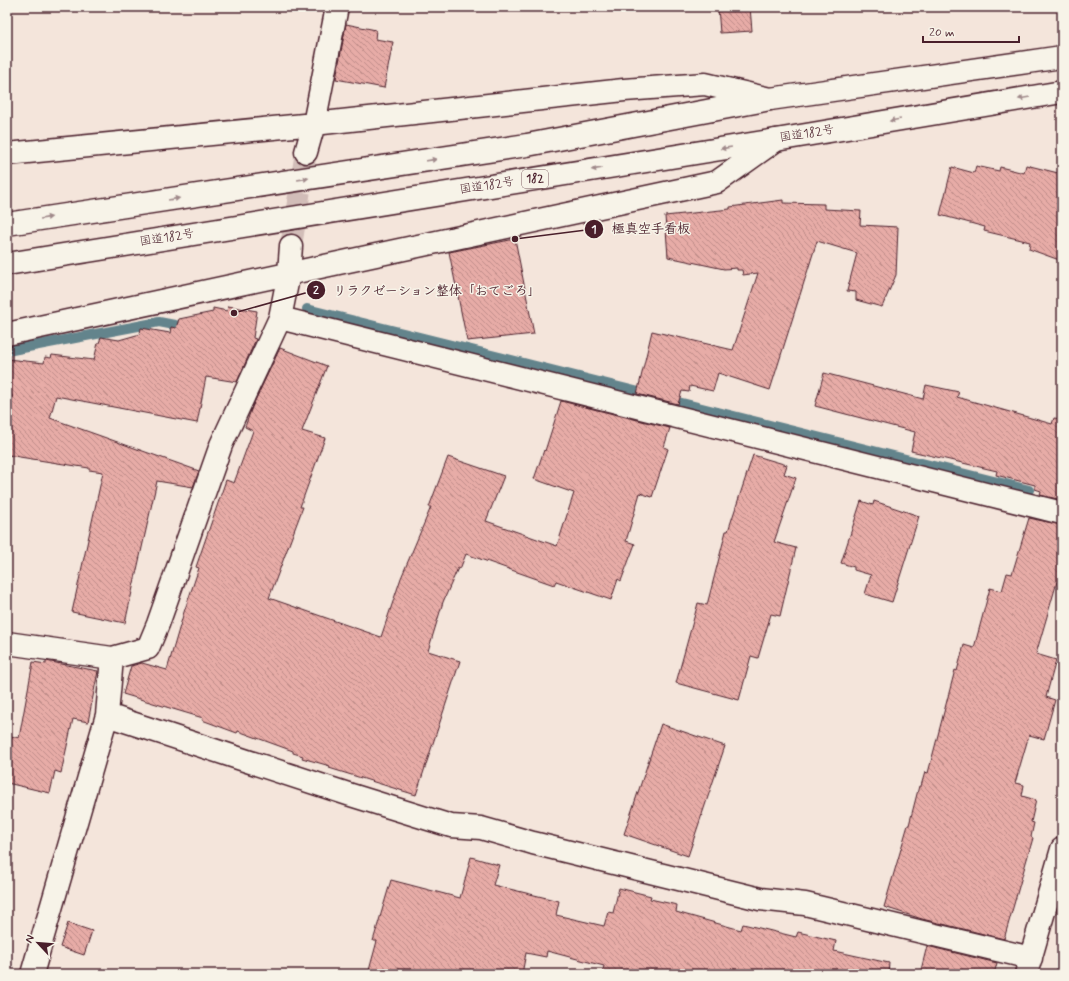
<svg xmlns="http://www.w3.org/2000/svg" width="1069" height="981" font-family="Mynerve,'Klee One',sans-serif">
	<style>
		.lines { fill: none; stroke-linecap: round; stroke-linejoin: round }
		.stream { stroke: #64848c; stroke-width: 10 }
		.building { fill: url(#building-back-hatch); stroke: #4a1f2b }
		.minor-tunnel { stroke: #d2bdb8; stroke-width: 22; stroke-dasharray: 22 11; stroke-linecap: butt }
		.minor-casing { stroke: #4a1f2b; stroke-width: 25 }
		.highway-casing { stroke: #4a1f2b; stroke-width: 25 }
		.minor { stroke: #f7f3e8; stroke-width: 22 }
		.highway { stroke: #f7f3e8; stroke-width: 22 }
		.oneway { fill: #a0898a }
		.labels { text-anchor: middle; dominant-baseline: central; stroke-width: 3; stroke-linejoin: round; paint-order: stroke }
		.shield { fill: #f7f3e8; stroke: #7e5f64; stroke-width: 1 }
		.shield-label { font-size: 11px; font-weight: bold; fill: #4a1f2b }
		.street-label { font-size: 12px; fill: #4a1f2b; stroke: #f7f3e8 }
		.leader { fill: none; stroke: #4a1f2b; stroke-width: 1.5 }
		.callout-dot { fill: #4a1f2b; stroke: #f7f3e8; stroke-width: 1.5 }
		.mark-label { font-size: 12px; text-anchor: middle; font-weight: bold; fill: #fff }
		.callout-label { font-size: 13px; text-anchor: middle; font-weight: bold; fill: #4a1f2b; stroke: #f7f3e8; stroke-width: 3; stroke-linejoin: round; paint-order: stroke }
	</style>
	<defs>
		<pattern id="building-back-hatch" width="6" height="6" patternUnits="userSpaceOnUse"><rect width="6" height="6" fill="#e7aca7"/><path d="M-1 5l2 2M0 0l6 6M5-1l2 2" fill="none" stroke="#bd8b88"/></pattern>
	</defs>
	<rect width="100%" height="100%" fill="#f4e5db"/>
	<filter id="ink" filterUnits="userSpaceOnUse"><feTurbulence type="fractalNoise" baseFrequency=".025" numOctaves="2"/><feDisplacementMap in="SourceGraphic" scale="8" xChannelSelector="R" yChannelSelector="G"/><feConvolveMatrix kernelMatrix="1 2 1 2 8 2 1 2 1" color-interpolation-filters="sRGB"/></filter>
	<g filter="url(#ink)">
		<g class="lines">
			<!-- stream -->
			<path class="stream" d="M 307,309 L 651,395
				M 7,351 L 159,322 L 190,328
				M 666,399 L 1029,490"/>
		</g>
		<!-- building -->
		<path class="building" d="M 718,7 L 750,7 L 752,31 L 720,33 Z
			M 346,24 L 376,30 L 375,39 L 393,42 L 384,88 L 336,79 Z
			M 1026,165 L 1062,174 L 1062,261 L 1029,249 L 1030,242 L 984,231 L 985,227 L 940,215 L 952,167 L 974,173 L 976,166 L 999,171 L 1000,167 L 1024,173 Z
			M 783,200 L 783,203 L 824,204 L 824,209 L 861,211 L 860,225 L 898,227 L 896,275 L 882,307 L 856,300 L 856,292 L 847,291 L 857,253 L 817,241 L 770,390 L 718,373 L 713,391 L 690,386 L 689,392 L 682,391 L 678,404 L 637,394 L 652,331 L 733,350 L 758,273 L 743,275 L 742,270 L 737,270 L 737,268 L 724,269 L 668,257 L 665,216 L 730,209 L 730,207 Z
			M 515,239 L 534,334 L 467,341 L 449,252 Z
			M 228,306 L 257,311 L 253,338 L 256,339 L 237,382 L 206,377 L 197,423 L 56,396 L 50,418 L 199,471 L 193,487 L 157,481 L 125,623 L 72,612 L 103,472 L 89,470 L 89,468 L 7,455 L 7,426 L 12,395 L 7,395 L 7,359 L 44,363 L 45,357 L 51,358 L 52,355 L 94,360 L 98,343 L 99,343 L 101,337 L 119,340 L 140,334 L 141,328 L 170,333 L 171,327 L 176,328 L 179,319 L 213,312 L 213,308 L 227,311 Z
			M 280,348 L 327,366 L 302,431 L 325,438 L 300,507 L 303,507 L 269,598 L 381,637 L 401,578 L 431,507 L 429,507 L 448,457 L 504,476 L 486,521 L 557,546 L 574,493 L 534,479 L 544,450 L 545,451 L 561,401 L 670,428 L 664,447 L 668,449 L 652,497 L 640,493 L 626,541 L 635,544 L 621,581 L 618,579 L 611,600 L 556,581 L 554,585 L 466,554 L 460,569 L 458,568 L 443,602 L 428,651 L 460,661 L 416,795 L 329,768 L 330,766 L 302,758 L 303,756 L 293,753 L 293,751 L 238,731 L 237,733 L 202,720 L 203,718 L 123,694 L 131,666 L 142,663 L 167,670 L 184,612 L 199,568 L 196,567 L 226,480 L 234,483 L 253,431 L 245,427 L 252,407 Z
			M 824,373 L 923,399 L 926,385 L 959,392 L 957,397 L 1052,424 L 1054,418 L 1062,419 L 1062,500 L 1040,495 L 1041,491 L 1035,489 L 1035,485 L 996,475 L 997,471 L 911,451 L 915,432 L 815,406 Z
			M 753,455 L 787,465 L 784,474 L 796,478 L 774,542 L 796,548 L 780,616 L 771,614 L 758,658 L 751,656 L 739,700 L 676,683 L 698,603 L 707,605 L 726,531 L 728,531 Z
			M 861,501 L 873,505 L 874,501 L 919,516 L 892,602 L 865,594 L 871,575 L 854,570 L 854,567 L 841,563 Z
			M 1029,518 L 1062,525 L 1062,583 L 1057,582 L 1036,654 L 1056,660 L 1046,697 L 1055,700 L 1044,739 L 1029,735 L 1015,783 L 1024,785 L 1022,796 L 1036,800 L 1031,822 L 1034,823 L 1031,837 L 1033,838 L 1004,939 L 922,919 L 884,907 L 908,825 L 909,825 L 919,786 L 921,786 L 925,772 L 928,773 L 955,670 L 957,671 L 964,645 L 974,648 L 990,588 L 1002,591 L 1007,573 L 1012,574 Z
			M 46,661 L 98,671 L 88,722 L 73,719 L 61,773 L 55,771 L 50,793 L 7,783 L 7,739 L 11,739 L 11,736 L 19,738 L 33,662 L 46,664 Z
			M 661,724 L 725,746 L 688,856 L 624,834 Z
			M 471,857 L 499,865 L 493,885 L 559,901 L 556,915 L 604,926 L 608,912 L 613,913 L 619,888 L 651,896 L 650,899 L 677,905 L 676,912 L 741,930 L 743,924 L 796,937 L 798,932 L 836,941 L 834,951 L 889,963 L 888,974 L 602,974 L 604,966 L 547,951 L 546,957 L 526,953 L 522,974 L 368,974 L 377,941 L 373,941 L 391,880 L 460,898 Z
			M 68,923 L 92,931 L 84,955 L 60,947 Z
			M 927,946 L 997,963 L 994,974 L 920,974 Z"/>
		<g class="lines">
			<!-- minor-tunnel -->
			<path class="minor-tunnel" d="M 291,246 L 306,152"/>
			<!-- minor casing -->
			<g class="minor-casing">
				<path id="minor" d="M 306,152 L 314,124 L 337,7
					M 7,154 L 314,124 L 624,90 L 705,84 L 770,99
					M 280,318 L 1062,513
					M 7,334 L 717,182 L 776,140
					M 7,643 L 112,658 L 148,648 L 158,624 L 221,445 L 280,318 L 289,273 L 291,246
					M 107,715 L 351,795 L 451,826 L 481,828 L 533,843 L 760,899 L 805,904 L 1031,958
					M 32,974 L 107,715 L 112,658
					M 1026,974 L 1062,849"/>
			</g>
			<!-- highway casing -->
			<g class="highway-casing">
				<path id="highway" d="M 7,224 L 527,145 L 770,99 L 1062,57
					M 7,264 L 776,140 L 1062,92"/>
			</g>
			<!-- minor -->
			<use href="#minor" class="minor"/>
			<!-- highway -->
			<use href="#highway" class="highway"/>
		</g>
		<!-- one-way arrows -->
		<defs><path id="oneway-solid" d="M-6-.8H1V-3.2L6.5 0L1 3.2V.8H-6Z"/></defs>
		<g class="oneway">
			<use href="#oneway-solid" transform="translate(1024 98) rotate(170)"/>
			<use href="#oneway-solid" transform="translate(895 120) rotate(170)"/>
			<use href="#oneway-solid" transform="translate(726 148) rotate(171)"/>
			<use href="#oneway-solid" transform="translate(431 160) rotate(-9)"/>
			<use href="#oneway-solid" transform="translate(597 169) rotate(171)"/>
			<use href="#oneway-solid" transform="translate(303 179) rotate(-9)"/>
			<use href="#oneway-solid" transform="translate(174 199) rotate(-9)"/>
			<use href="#oneway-solid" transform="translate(46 218) rotate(-9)"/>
		</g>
	</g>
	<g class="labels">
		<!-- shield labels -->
		<rect class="shield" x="522" y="170" width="26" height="18" rx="3"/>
		<g class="shield-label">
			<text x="535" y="179">182</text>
		</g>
		<!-- street labels -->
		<g class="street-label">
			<text transform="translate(807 134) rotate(-9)">国道182号</text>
			<text transform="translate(487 186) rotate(-9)">国道182号</text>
			<text transform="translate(167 238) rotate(-9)">国道182号</text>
		</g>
	</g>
	<!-- callouts -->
	<path class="leader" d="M515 239L594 229M234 313L316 290"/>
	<g class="callout-dot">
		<circle cx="515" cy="239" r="4"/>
		<circle cx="234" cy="313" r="4"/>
		<circle cx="594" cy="229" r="10"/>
		<circle cx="316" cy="290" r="10"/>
	</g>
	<g class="mark-label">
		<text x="594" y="233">1</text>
		<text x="316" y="294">2</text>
	</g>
	<g class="callout-label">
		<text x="651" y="233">極真空手看板</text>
		<text x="437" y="295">リラクゼーション整体「おてごろ」</text>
	</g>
	<!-- margin -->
	<rect width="1069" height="981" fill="none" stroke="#f7f3e8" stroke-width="24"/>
	<rect x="12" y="12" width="1045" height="957" fill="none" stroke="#4a1f2b" stroke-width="1.5" filter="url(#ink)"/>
	<!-- north arrow -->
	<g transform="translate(38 943) rotate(296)" stroke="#f7f3e8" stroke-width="3" paint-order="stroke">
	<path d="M0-3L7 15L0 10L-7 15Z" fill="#4a1f2b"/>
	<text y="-6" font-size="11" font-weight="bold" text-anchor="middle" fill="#4a1f2b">N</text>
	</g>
	<!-- scale -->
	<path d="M923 36v6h96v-6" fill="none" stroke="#4a1f2b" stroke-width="2"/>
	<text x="929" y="36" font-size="12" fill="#4a1f2b" stroke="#f7f3e8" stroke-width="3" paint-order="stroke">20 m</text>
</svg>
